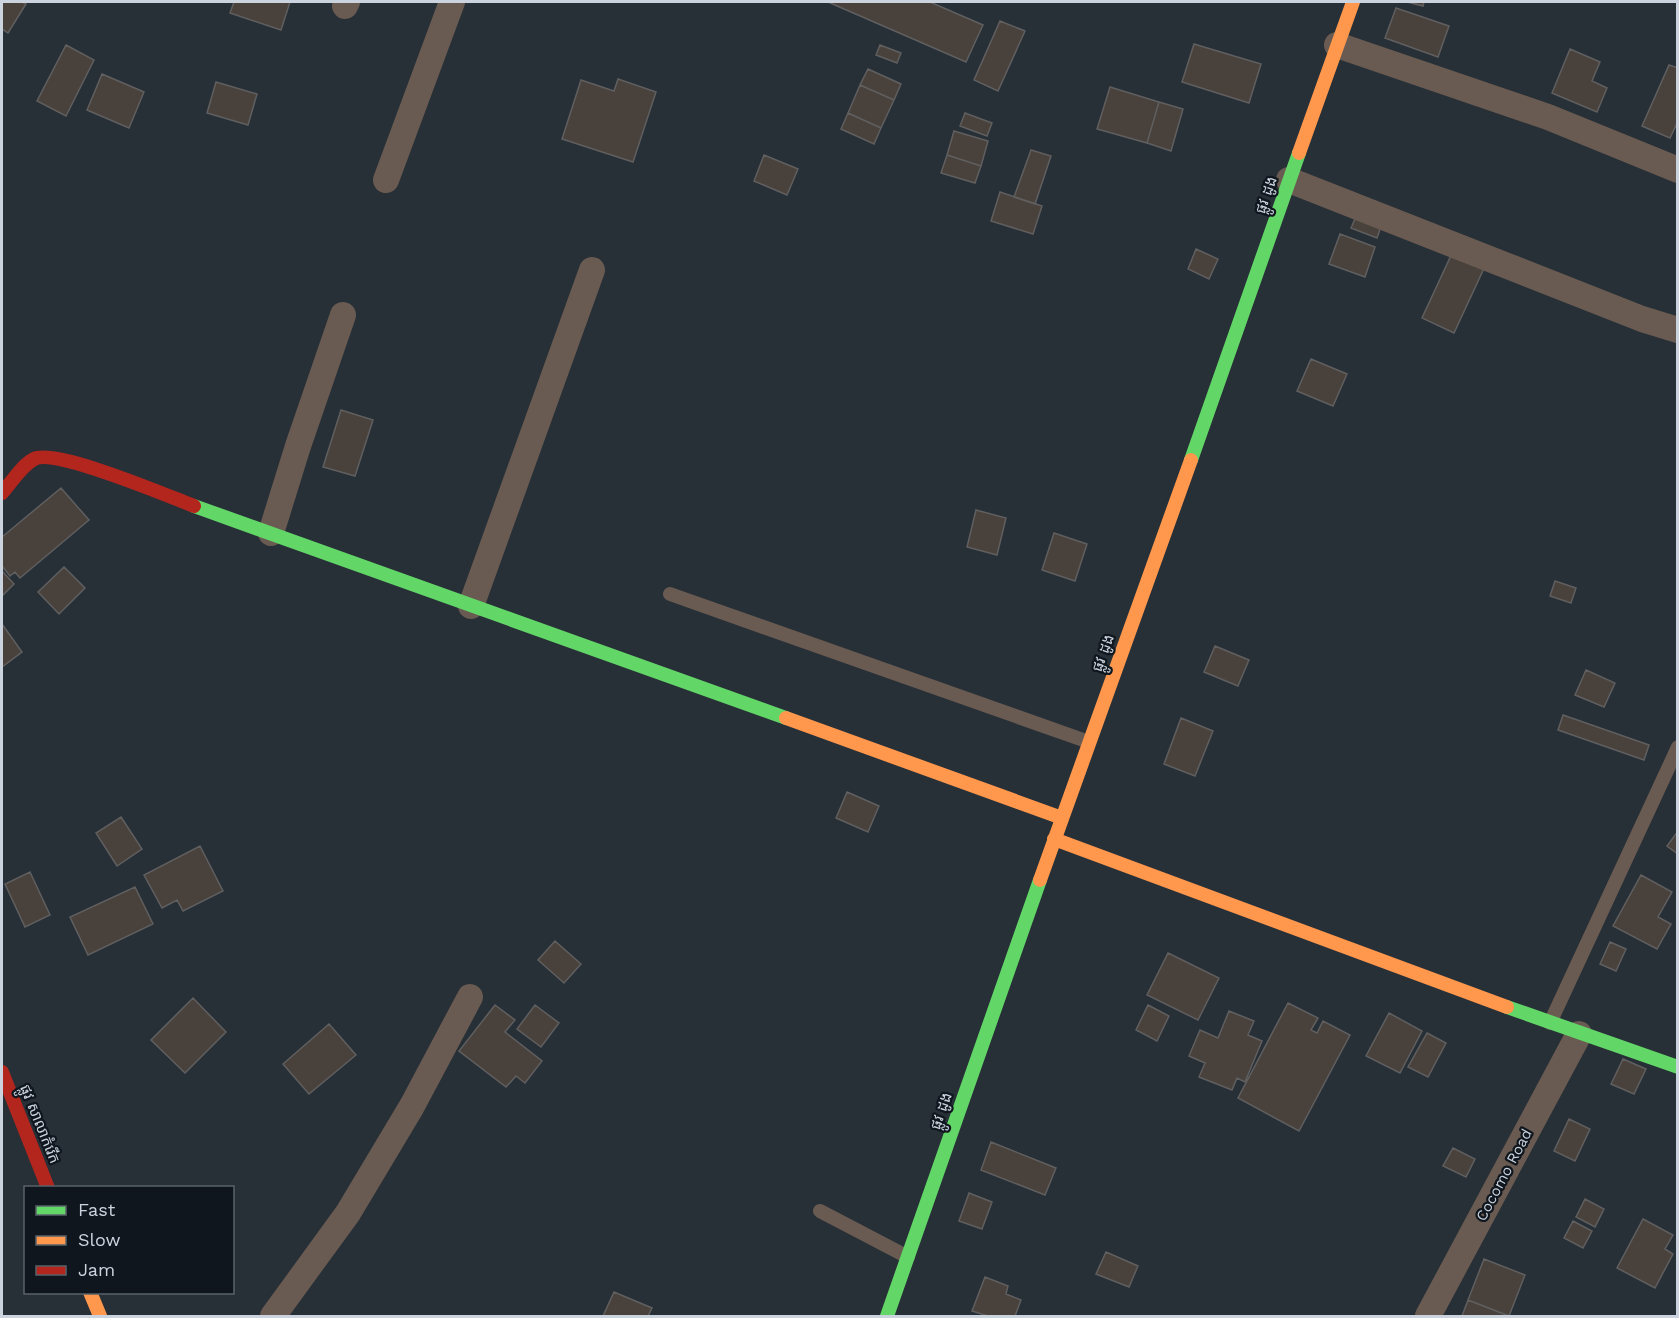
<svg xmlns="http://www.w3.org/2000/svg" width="1679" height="1318" font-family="'Work Sans','Noto Sans Khmer',sans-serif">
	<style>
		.building { fill: #49423c; stroke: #605f60; stroke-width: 1.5 }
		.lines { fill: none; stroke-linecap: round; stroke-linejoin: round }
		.lane { stroke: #695b51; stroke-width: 14 }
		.street { stroke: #695b51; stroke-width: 26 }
		.fast { stroke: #63d668; stroke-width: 14 }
		.slow { stroke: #ff974d; stroke-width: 14 }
		.jam { stroke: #b3261e; stroke-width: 14 }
		.labels { text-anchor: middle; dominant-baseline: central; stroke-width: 4.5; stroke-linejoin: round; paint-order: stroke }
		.street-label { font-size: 15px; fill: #cad3de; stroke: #0f161d }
	</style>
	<rect width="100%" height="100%" fill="#272f37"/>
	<!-- building -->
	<path class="building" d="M 2,2 L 22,2 L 26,4 L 8,33 L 2,29 Z
		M 234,2 L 290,2 L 281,30 L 230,13 Z
		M 828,2 L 930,2 L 983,25 L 966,62 Z
		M 1407,2 L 1424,2 L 1423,6 Z
		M 1396,8 L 1449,26 L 1438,57 L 1385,38 Z
		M 1000,21 L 1025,31 L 998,91 L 974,80 Z
		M 1194,44 L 1261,64 L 1249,103 L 1182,82 Z
		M 66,45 L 94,60 L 66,116 L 37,101 Z
		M 880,45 L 901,53 L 897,63 L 876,55 Z
		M 1570,49 L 1600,62 L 1592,81 L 1607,88 L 1597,112 L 1552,93 Z
		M 1669,65 L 1678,68 L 1678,121 L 1670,138 L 1642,126 Z
		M 868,69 L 901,84 L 894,100 L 860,85 Z
		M 102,74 L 144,92 L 129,128 L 87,110 Z
		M 618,79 L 656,92 L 633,162 L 562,139 L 581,80 L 614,91 Z
		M 216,82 L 257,94 L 248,125 L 207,113 Z
		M 860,85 L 894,100 L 881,128 L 848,113 Z
		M 1110,87 L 1159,102 L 1147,143 L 1097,129 Z
		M 1159,102 L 1183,109 L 1171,151 L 1147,143 Z
		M 848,113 L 881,128 L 874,144 L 841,129 Z
		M 965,113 L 992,123 L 987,136 L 960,126 Z
		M 954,131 L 988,141 L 981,166 L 947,155 Z
		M 1031,150 L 1051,156 L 1035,204 L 1014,197 Z
		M 764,155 L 798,169 L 787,195 L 754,181 Z
		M 947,155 L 981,166 L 975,183 L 941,173 Z
		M 1000,192 L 1042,206 L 1033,234 L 991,221 Z
		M 1357,214 L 1382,224 L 1377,238 L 1351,228 Z
		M 1340,234 L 1375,247 L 1365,277 L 1329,264 Z
		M 1196,249 L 1218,259 L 1209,279 L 1188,269 Z
		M 1454,249 L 1486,264 L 1454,333 L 1422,318 Z
		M 1311,359 L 1347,374 L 1333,406 L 1297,391 Z
		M 341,410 L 373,420 L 355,476 L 323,467 Z
		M 61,488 L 89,520 L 20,578 L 15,572 L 10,576 L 2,566 L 2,537 Z
		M 976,510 L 1006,518 L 997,555 L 967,547 Z
		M 1054,533 L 1087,544 L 1075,581 L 1042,570 Z
		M 64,567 L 85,588 L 59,614 L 38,592 Z
		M 2,571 L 14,584 L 2,596 Z
		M 1555,581 L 1576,588 L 1571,603 L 1550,596 Z
		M 2,624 L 22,652 L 2,667 Z
		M 1215,646 L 1249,660 L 1238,686 L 1204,672 Z
		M 1586,670 L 1615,683 L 1604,707 L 1575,695 Z
		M 1563,715 L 1649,745 L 1644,760 L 1558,730 Z
		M 1181,718 L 1213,731 L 1195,776 L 1164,764 Z
		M 847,792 L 879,806 L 868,832 L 836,818 Z
		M 121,817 L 142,849 L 117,866 L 96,833 Z
		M 1678,831 L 1678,854 L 1667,846 Z
		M 200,846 L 223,891 L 183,911 L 177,900 L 162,908 L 144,875 Z
		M 30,872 L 50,915 L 25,927 L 5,884 Z
		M 1641,875 L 1672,892 L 1658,917 L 1671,924 L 1657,949 L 1613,926 Z
		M 135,887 L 153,924 L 88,955 L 70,917 Z
		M 555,941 L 581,964 L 564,983 L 538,960 Z
		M 1610,942 L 1626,949 L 1616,971 L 1600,964 Z
		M 1168,953 L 1219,978 L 1198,1020 L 1147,995 Z
		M 193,998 L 226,1032 L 185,1073 L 151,1040 Z
		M 1288,1003 L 1318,1018 L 1311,1030 L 1317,1033 L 1323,1021 L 1350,1035 L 1299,1131 L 1238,1098 Z
		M 495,1005 L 515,1020 L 505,1032 L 542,1061 L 525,1083 L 516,1076 L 506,1087 L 459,1051 Z
		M 535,1005 L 559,1023 L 541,1047 L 517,1029 Z
		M 1148,1005 L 1169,1016 L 1157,1041 L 1136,1030 Z
		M 1229,1011 L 1254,1021 L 1248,1035 L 1262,1041 L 1245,1082 L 1237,1078 L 1232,1090 L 1199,1077 L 1205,1063 L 1189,1056 L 1200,1030 L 1218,1038 Z
		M 1389,1013 L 1422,1031 L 1400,1073 L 1366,1056 Z
		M 329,1024 L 356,1055 L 309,1094 L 283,1064 Z
		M 1427,1033 L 1446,1043 L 1428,1077 L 1408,1067 Z
		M 1623,1059 L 1646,1069 L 1634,1094 L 1611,1084 Z
		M 1569,1119 L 1590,1129 L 1575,1161 L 1554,1151 Z
		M 991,1142 L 1056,1168 L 1045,1195 L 981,1170 Z
		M 1453,1148 L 1475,1159 L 1466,1177 L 1443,1166 Z
		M 969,1193 L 992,1202 L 982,1229 L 959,1221 Z
		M 1585,1199 L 1604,1209 L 1595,1227 L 1576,1217 Z
		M 1643,1219 L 1673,1235 L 1665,1249 L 1673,1254 L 1655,1288 L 1617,1268 Z
		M 1573,1221 L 1592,1231 L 1583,1248 L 1564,1238 Z
		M 1106,1252 L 1138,1266 L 1129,1287 L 1096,1274 Z
		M 1484,1259 L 1525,1275 L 1509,1316 L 1468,1300 Z
		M 985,1277 L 1008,1286 L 1006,1294 L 1021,1300 L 1015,1316 L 988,1316 L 972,1311 Z
		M 614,1292 L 652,1308 L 648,1316 L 603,1316 Z
		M 1468,1300 L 1509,1316 L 1462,1316 Z"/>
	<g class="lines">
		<!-- lane -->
		<path class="lane" d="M 670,594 L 1089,742
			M 1550,1023 L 1678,747
			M 820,1211 L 908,1257"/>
		<!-- street -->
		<path class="street" d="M 345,6 L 347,2
			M 1337,45 L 1548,117 L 1678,170
			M 386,180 L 452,2
			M 1289,180 L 1642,319 L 1678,330
			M 271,533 L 298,446 L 343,315
			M 471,606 L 592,270
			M 273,1316 L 348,1213 L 412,1106 L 470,997
			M 1428,1316 L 1579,1034"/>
		<!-- fast -->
		<path class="fast" d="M 1191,460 L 1299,153
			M 194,506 L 786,718
			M 1507,1007 L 1678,1067
			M 887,1316 L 1040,880"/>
		<!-- slow -->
		<path class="slow" d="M 1299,153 L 1353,2
			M 786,718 L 1062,818
			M 1054,839 L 1507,1007
			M 1040,880 L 1191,460
			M 90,1292 L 100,1316"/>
		<!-- jam -->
		<path class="jam" d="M 2,493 C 12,482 21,466 34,459 C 55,448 168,496 194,506
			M 2,1072 L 48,1188"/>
	</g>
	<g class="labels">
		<!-- street labels -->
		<g class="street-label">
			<text transform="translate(1266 195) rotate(-71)">ផ្លូវ ដូង</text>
			<text transform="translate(1103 653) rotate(-70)">ផ្លូវ ដូង</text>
			<text transform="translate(941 1111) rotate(-71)">ផ្លូវ ដូង</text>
			<text transform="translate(40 1124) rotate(68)">ផ្លូវ សាលាកំរើក</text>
			<text transform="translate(1504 1175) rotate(-62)">Cocomo Road</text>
		</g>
	</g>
	<!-- border -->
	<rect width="1679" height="1318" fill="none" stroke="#cad3de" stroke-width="6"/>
	<!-- legend -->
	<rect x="24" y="1186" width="210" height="108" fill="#0f161d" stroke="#5a626a" stroke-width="1.5"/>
	<rect x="36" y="1206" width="30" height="9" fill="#63d668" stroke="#5a626a" stroke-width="1.5"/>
	<text x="78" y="1216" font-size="18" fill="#cad3de">Fast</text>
	<rect x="36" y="1236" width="30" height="9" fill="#ff974d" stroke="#5a626a" stroke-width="1.5"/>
	<text x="78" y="1246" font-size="18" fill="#cad3de">Slow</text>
	<rect x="36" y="1266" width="30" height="9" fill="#b3261e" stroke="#5a626a" stroke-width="1.5"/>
	<text x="78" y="1276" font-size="18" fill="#cad3de">Jam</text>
</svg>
